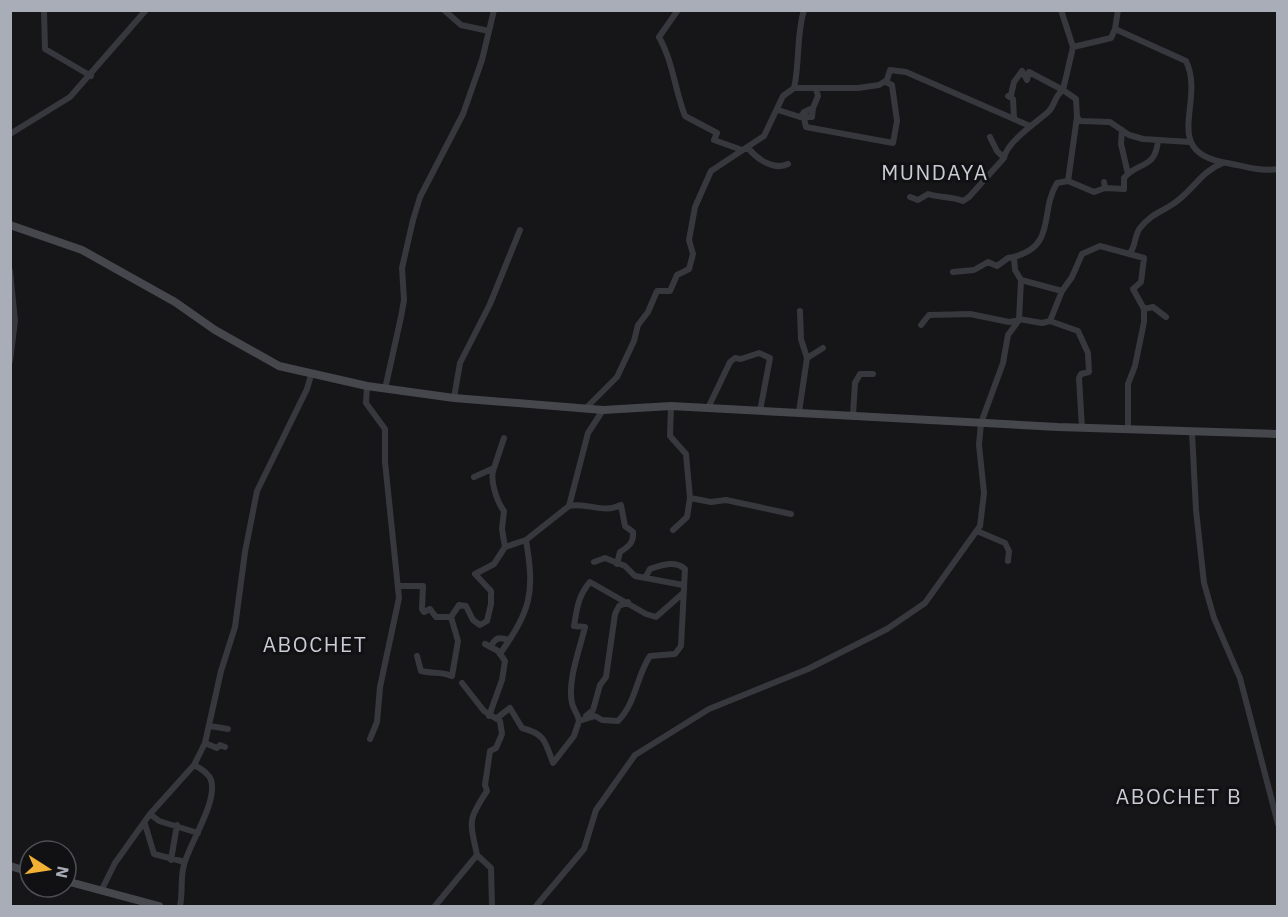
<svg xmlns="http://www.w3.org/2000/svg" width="1288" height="917" font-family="'IBM Plex Sans',sans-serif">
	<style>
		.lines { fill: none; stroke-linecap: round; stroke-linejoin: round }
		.minor { stroke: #37383d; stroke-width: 6 }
		.secondary { stroke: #45474d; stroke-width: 8 }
		.labels { text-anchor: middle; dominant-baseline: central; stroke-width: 6; stroke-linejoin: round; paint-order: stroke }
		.quarter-label { font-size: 21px; letter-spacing: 1.5px; fill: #c9ccd4; stroke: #111113 }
	</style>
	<rect width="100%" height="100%" fill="#161618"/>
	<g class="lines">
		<!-- minor -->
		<path class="minor" d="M 44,10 L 45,49 L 91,76
			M 444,10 L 461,25 L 489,31
			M 678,10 L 659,37 C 673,62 675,90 685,116 L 717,133 L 714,140 L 742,150
			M 1061,10 L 1073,47 L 1063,90 L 1076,99 L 1077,117 L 1080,121 L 1110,122 L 1129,135 L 1143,139 L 1190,142
			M 1115,29 L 1186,61 C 1206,102 1159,152 1227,163 C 1245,166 1259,172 1278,169
			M 1073,47 L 1111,38 L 1115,29 L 1118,10
			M 794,88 C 800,62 796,36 804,10
			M 778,110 L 800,117 L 804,112 L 813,108 L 818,96 L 816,89
			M 801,117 L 812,117 L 813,108
			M 804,118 L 806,127 L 893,143 L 897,121 L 892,85 L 886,82
			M 1014,118 L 1013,99 L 1008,96 L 1011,95 L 1014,82 L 1022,71 L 1027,80 L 1029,72 L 1063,90
			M 1122,130 L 1121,144 L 1128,174
			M 10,134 L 70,97 L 146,10
			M 990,137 L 997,151 L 1004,158
			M 748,148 C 757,159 774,171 788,164
			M 1068,181 L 1077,117
			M 1105,188 L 1124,189 L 1124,178 C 1138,161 1155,170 1158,141
			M 910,197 L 918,200 L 928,194 C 940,198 950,196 963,201 L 969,197 L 1004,158 C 1007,142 1035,123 1047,113 C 1055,107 1054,96 1063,90
			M 1130,253 C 1136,246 1134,236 1140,228 C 1150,215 1161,212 1173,204 C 1192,192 1201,171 1223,163
			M 10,271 L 15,321 L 10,361
			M 953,272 L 974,270 L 988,262 L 997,266 L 1008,258 L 1014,257
			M 1062,291 L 1021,280 L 1015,270 L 1014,257 C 1057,245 1039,213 1057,183 L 1068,181 L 1094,192 L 1105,188 L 1104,182
			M 1144,309 L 1153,307 L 1166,317
			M 1019,319 L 1042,323 L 1050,321 L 1078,331 L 1088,353 L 1089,372 L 1081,374 L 1079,378 L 1082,428
			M 1050,321 L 1062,291 L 1072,277 L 1082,254 L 1100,246 L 1144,258 L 1141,282 L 1133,289 L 1144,309 L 1144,322 L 1135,366 L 1128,384 L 1128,429
			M 921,325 L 929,315 L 970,314 L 1009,322 L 1019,320
			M 807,358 L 823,348
			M 367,386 L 366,403 L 385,429 L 385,462 L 399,598 L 380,687 L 377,722 L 370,739
			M 385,389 L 401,317 L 404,300 L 402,268 L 413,220 L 420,197 L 463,114 L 482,60 L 494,10
			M 454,398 L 460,363 L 490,304 L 520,230
			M 671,406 L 670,436 L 686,454 L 690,498 L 687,517 L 673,530
			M 586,408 L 617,377 L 634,341 L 638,325 L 648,312 L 657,291 L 670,291 L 677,275 L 689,269 L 693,254 L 689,240 L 695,207 L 711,171 L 764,136 L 783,96 L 794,88 L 858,88 L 879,85 L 887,80 L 890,70 L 906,72 L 1030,126
			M 708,408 L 730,362 L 735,358 L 741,359 L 759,353 L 770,358 L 760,411
			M 799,412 L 807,358 L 801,339 L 800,311
			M 853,415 L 855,383 L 860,374 L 873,374
			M 1192,432 L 1196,510 L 1204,583 L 1214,618 L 1240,678 L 1278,824
			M 494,468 C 489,479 497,502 504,511 L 502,529 L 505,547
			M 474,477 L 494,468 L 504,438
			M 690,498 L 711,502 L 726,500 L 791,514
			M 569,506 C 588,502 603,514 621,505 L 625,526 L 633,532 C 634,543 628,547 620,552 L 617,564
			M 977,531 L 1005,543 L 1009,551 L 1008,561
			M 526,540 L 569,506 L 588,433 L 603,410
			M 594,562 L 605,558 L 625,566 L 635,576 L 683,585
			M 398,586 L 423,586 L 422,609 L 424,612 L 430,609 L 436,617 L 451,617
			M 485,644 L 498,651 L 505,661 L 502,680 L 489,716
			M 491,646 C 496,637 499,637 509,640
			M 417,656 L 421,671 C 432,674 442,671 452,676 L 458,641 L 451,617 L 459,605 L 466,606 L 473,620 L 480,625 L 487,621 L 491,604 L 491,591 L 475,574 L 494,564 L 505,547 L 526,540 C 535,594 531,609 500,654
			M 586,716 L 593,710 L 600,685 L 606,677 L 615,614 L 619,606 L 628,602
			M 497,718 L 510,708 L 522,728 C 545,734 545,741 553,763 L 574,736 L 579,721 C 578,714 573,709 572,703 C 567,682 580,648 585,627 L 574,626 C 577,608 578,596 590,582 L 646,614 L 656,617 L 682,594
			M 579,721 L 595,716 L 602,720 L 618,721 C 636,703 636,677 650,656 L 675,654 L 681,646 L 685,569 C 675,560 662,565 650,569 L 645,578
			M 210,726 L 228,729
			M 205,743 L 217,748 L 220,745 L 225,747
			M 150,814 L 159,821 L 198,833
			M 145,824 L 154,854 L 185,862
			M 477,855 L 491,868 L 492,906
			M 171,860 L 177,825
			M 101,891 L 115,863 L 150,814 L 194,765 L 205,743 L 221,671 L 235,627 L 245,552 L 257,491 L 307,389 L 311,375
			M 180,906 C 183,893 180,878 184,865 C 189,844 218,802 211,780 C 209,774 200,768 194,765
			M 435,906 L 477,855 C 470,821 467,821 487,791 L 485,785 L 490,751 L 496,748 L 502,734 L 500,721 L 484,711 L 462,683
			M 536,906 L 584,849 L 596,810 L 635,755 L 709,709 L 808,669 L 887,629 L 925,603 L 980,526 L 984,493 L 979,445 L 981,423 L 1003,363 L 1008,335 L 1019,320 L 1021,280"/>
		<!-- secondary -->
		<path class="secondary" d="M 10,225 L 82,250 L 175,302 L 215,330 L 279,366 L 367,386 L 454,398 L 603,410 L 671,406 L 1058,427 L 1278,434
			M 10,866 L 30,872
			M 66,881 L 159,906"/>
	</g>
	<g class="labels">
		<!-- quarter labels -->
		<g class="quarter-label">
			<text x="935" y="172">MUNDAYA</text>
			<text x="315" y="644">ABOCHET</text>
			<text x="1179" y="796">ABOCHET B</text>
		</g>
	</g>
	<!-- border -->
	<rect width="1288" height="917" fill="none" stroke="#a8adb8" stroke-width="24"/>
	<!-- north arrow -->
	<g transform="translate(48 869) rotate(102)"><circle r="28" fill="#111113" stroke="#4d4f55" stroke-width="1.5"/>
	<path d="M0-4.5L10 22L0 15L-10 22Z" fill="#f2b134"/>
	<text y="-9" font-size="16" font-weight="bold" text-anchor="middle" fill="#a8adb8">N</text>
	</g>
</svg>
